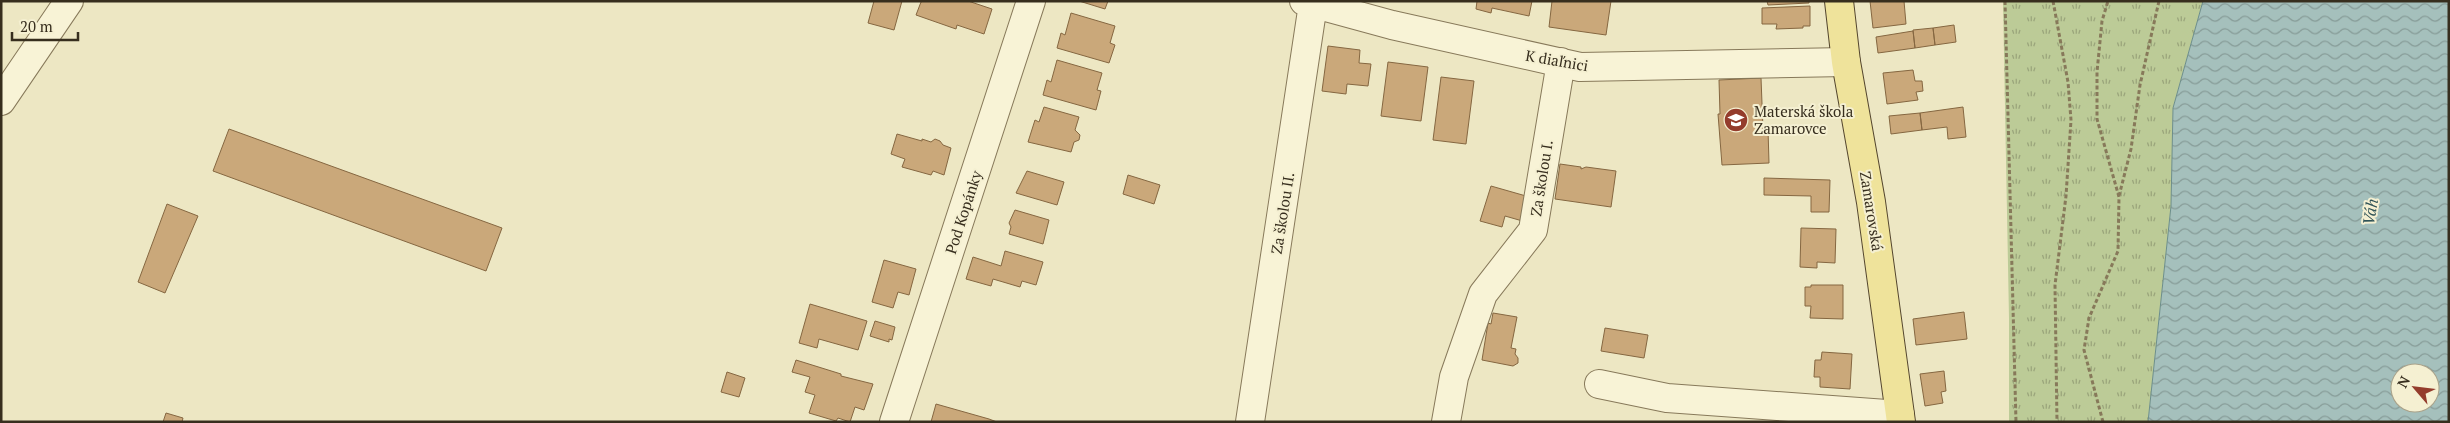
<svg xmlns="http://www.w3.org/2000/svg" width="2450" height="423" font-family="'PT Serif',serif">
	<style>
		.grass { fill: url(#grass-tufts) }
		.water { fill: url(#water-waves); stroke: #6c8e8b; fill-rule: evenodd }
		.building { fill: #caa87a; stroke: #856741 }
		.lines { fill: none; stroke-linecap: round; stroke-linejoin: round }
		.minor-casing { stroke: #87795a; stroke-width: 30 }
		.major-casing { stroke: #54462e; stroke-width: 30 }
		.path { stroke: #87795a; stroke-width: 3; stroke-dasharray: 4 2.5; stroke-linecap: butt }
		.minor { stroke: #f8f3d6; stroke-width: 28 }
		.major { stroke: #efe39b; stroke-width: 28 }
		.labels { text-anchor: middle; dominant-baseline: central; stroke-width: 4; stroke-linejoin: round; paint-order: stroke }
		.street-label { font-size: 15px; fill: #372e1e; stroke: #f5f0d2 }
		.poi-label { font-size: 15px; fill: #372e1e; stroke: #f5f0d2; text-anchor: start }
		.water-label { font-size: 16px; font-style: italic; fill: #2e5256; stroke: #f5f0d2 }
	</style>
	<defs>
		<pattern id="grass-tufts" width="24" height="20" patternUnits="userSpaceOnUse" patternTransform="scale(1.25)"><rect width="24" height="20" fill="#bccb97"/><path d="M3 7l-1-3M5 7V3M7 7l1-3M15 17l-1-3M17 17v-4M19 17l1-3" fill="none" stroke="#9aa57b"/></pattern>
		<pattern id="water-waves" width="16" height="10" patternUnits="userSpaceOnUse" patternTransform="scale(1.25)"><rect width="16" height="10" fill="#a5c0bc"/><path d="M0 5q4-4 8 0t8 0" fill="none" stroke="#879c98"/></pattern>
	</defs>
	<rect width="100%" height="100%" fill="#ede7c3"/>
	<!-- grass -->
	<path class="grass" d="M 2003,1 L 2203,1 L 2173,108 L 2171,206 L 2148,422 L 2009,422 L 2009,318 Z"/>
	<!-- water -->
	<path class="water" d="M 2203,1 L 2449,1 L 2449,422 L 2148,422 L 2171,206 L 2173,108 ZM 2400,373 L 2430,373 L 2430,403 L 2400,403 Z"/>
	<!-- building -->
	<path class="building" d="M 874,1 L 902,1 L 894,30 L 868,23 Z
		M 923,1 L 968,1 L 992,9 L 984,34 L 957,25 L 956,29 L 916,15 L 921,2 Z
		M 1079,1 L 1108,1 L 1105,9 Z
		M 1477,1 L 1532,1 L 1529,16 L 1492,8 L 1491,13 L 1476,9 Z
		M 1552,1 L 1611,1 L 1606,35 L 1549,27 Z
		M 1767,1 L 1809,1 L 1809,3 L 1768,5 Z
		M 1870,1 L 1904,1 L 1906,24 L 1873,28 Z
		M 1810,6 L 1810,26 L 1803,26 L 1803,28 L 1776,29 L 1777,24 L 1762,24 L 1762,8 Z
		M 1071,13 L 1115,26 L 1110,43 L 1115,45 L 1109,63 L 1057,48 L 1061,33 L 1065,35 Z
		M 1954,25 L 1956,42 L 1935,45 L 1933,28 Z
		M 1933,28 L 1935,45 L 1915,48 L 1913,30 Z
		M 1913,31 L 1915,48 L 1878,53 L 1876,37 Z
		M 1328,46 L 1360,50 L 1359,63 L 1371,64 L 1368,86 L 1347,84 L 1346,94 L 1322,91 Z
		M 1057,60 L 1102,73 L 1097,90 L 1101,91 L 1096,110 L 1043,95 L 1047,80 L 1051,82 Z
		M 1388,62 L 1428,67 L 1421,121 L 1381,116 Z
		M 1913,70 L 1915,81 L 1922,81 L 1923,91 L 1916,92 L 1918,100 L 1887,104 L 1883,73 Z
		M 1441,77 L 1474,81 L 1466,144 L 1433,140 Z
		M 1761,78 L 1763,129 L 1768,129 L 1769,163 L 1722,165 L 1718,114 L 1720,114 L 1719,80 Z
		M 1044,107 L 1079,117 L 1075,130 L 1080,135 L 1079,140 L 1074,142 L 1071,152 L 1028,142 L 1035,120 L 1039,122 Z
		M 1963,107 L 1966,137 L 1948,139 L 1947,127 L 1922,130 L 1920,113 Z
		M 1920,113 L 1922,130 L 1891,134 L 1889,116 Z
		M 229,129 L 502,228 L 486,271 L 213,171 Z
		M 897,134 L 922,141 L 922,139 L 931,142 L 935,139 L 940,141 L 943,145 L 951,148 L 944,175 L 933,171 L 931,175 L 902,167 L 905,159 L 891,154 Z
		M 1560,164 L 1581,167 L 1581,169 L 1586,167 L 1616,171 L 1611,207 L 1555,199 Z
		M 1027,171 L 1064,182 L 1057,205 L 1016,193 Z
		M 1128,175 L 1160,185 L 1154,204 L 1123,194 Z
		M 1764,178 L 1830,180 L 1829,212 L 1811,212 L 1811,196 L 1764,195 Z
		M 1491,186 L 1533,198 L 1526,222 L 1505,216 L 1502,227 L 1480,221 Z
		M 167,204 L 198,216 L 165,293 L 138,282 Z
		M 1015,210 L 1049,220 L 1043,244 L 1009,234 L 1011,227 L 1009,223 Z
		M 1801,228 L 1836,229 L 1835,263 L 1817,262 L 1817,268 L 1800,267 Z
		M 1005,251 L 1043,262 L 1036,285 L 1022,281 L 1020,287 L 993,279 L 991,286 L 966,279 L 973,257 L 1001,266 Z
		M 884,260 L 916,269 L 909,295 L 898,292 L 893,308 L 872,302 Z
		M 1811,285 L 1843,285 L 1843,319 L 1810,318 L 1811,306 L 1805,306 L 1805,287 L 1811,287 Z
		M 810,304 L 867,321 L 858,350 L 819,339 L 817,348 L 799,343 Z
		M 1964,312 L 1967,339 L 1916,345 L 1913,319 Z
		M 1493,313 L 1517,317 L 1511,348 L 1516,349 L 1515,354 L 1518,358 L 1518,363 L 1513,366 L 1482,360 L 1488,323 L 1491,324 Z
		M 875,321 L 895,327 L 892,340 L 889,339 L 889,342 L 870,336 Z
		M 1605,328 L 1648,335 L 1644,358 L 1601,351 Z
		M 1822,352 L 1852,354 L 1850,389 L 1820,387 L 1820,377 L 1814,377 L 1815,360 L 1821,360 Z
		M 796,360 L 841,374 L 841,376 L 873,384 L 864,410 L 855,407 L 850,422 L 838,418 L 836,421 L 809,413 L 815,395 L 805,392 L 810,377 L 792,372 Z
		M 1944,371 L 1946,391 L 1941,392 L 1943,403 L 1925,406 L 1920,374 Z
		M 727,372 L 745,378 L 739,397 L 721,392 Z
		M 936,404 L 989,419 L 997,422 L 931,422 Z
		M 166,413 L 183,418 L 182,422 L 163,422 Z"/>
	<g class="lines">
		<!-- minor casing -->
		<g class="minor-casing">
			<path id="minor" d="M 1304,1 L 1392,25 L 1580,67 L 1846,62
				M 1,101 L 69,1
				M 1599,384 L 1667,398 L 1900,415
				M 894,422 L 1031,1
				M 1250,422 L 1313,4
				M 1446,422 L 1454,377 L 1483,294 L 1533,230 L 1561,62"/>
		</g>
		<!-- major casing -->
		<g class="major-casing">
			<path id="major" d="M 1839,1 L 1846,62 L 1871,202 L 1901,422"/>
		</g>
		<!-- path -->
		<path class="path" d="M 2005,1 L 2016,422
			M 2053,1 L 2068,82 L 2071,120 L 2066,196 L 2055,285 L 2057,422
			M 2119,196 L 2131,149 L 2140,85 L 2159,1
			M 2103,422 L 2084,350 L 2089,318 L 2118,251 L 2119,197 L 2097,119 L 2097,72 L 2102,21 L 2108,1"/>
		<!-- minor -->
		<use href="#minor" class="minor"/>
		<!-- major -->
		<use href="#major" class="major"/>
	</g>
	<!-- icons -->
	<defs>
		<g id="school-disc" transform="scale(1.25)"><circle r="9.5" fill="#943c2c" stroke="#f5f0d2"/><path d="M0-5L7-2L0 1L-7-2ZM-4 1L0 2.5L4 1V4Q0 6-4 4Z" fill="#fff"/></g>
	</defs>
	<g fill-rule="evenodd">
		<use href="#school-disc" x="1736" y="120"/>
	</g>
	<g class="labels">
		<!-- street labels -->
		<g class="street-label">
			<text transform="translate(1557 60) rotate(10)">K diaľnici</text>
			<text transform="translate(1541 178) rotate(-81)">Za školou I.</text>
			<text transform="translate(1872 211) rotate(81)">Zamarovská</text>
			<text transform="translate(963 212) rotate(-72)">Pod Kopánky</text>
			<text transform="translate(1282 213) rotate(-81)">Za školou II.</text>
		</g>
		<!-- poi labels -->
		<g class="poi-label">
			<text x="1754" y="111">Materská škola<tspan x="1754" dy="17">Zamarovce</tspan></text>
		</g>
		<!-- water labels -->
		<g class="water-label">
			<text transform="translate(2370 212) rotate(-81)">Váh</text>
		</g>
	</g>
	<!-- border -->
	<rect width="2450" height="423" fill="none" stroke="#372e1e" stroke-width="5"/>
	<!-- north arrow -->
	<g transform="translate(2415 388) rotate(298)"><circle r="24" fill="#f5f0d2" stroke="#a9a28a"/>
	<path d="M0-4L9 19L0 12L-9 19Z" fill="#943c2c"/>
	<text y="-8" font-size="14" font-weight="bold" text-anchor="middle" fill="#372e1e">N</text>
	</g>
	<!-- scale -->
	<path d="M12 32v8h66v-8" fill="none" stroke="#372e1e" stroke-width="2.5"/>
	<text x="20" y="32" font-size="15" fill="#372e1e" stroke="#f5f0d2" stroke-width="4" paint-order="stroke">20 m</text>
</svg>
